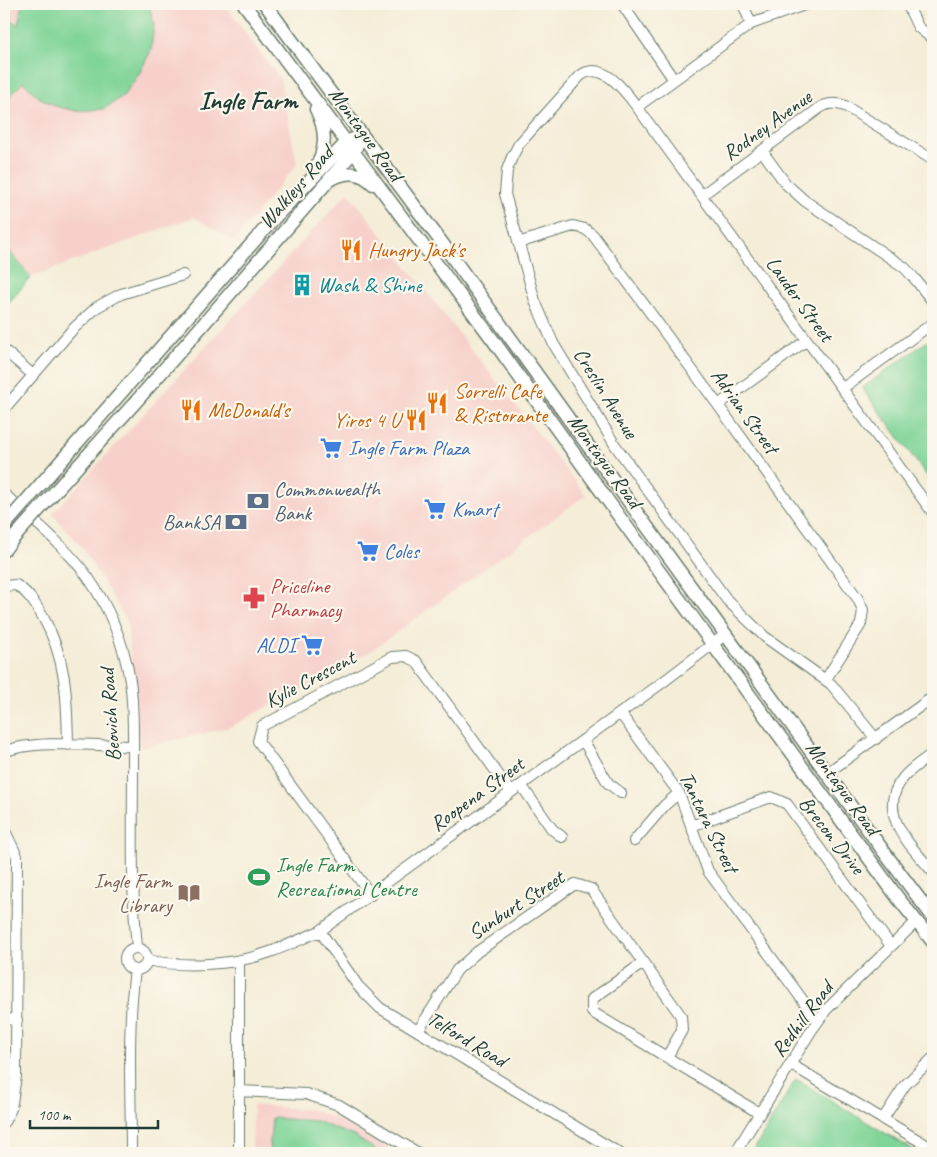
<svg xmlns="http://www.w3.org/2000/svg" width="937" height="1157" font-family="Caveat,sans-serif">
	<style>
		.built { fill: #f7d0cb }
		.green { fill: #7fd497; stroke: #4f8866 }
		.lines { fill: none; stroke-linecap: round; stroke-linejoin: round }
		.minor-casing { stroke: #6a7b6d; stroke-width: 12 }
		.major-casing { stroke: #6a7b6d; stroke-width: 15 }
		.minor { stroke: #fff; stroke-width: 10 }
		.major { stroke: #fff; stroke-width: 12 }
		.major-bridge-casing { stroke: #6a7b6d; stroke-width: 15; stroke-linecap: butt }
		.major-bridge { stroke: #fff; stroke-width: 12 }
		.labels { text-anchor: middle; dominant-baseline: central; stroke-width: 4.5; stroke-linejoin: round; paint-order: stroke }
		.street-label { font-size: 21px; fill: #1f3d34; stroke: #fbf7ec }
		.food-label { font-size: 21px; fill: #c56008; stroke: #fbf7ec; text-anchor: start }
		.culture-label { font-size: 21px; fill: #0d838f; stroke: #fbf7ec; text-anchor: start }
		.shop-label { font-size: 21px; fill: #366cbe; stroke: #fbf7ec; text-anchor: start }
		.service-label { font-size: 21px; fill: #4e5e75; stroke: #fbf7ec; text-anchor: start }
		.health-label { font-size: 21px; fill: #be3a42; stroke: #fbf7ec; text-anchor: start }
		.leisure-label { font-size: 21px; fill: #27864d; stroke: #fbf7ec; text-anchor: start }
		.education-label { font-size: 21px; fill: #785e54; stroke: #fbf7ec; text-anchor: end }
		.district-label { font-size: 26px; font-weight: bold; fill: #1f3d34; stroke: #fbf7ec }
	</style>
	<rect width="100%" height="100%" fill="#fbf7ec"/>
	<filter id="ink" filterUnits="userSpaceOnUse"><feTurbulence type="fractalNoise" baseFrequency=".02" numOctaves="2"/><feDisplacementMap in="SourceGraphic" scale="10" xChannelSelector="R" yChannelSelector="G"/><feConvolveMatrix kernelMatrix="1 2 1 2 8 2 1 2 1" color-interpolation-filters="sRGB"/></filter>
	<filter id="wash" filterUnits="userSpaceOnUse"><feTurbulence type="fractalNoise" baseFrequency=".0096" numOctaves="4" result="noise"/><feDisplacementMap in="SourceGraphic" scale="20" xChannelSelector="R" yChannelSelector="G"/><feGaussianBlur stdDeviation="1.12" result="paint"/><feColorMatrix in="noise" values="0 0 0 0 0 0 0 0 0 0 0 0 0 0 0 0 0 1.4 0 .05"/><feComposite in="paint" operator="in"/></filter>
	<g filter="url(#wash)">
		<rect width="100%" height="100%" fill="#f4edd8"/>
		<!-- built -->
		<path class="built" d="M 4,4 L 224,4 L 280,79 L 297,164 L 234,241 L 194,217 L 31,277 L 11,253 L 4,241 Z
			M 348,192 L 586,495 L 371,651 L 230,727 L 140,748 L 127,621 L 81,546 L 52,514 Z
			M 253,1105 L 312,1110 L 345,1122 L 395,1153 L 252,1153 Z"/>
		<!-- green -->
		<path class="green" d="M 22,4 L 149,4 L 154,24 L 151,50 L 139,74 L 123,96 L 104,109 L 77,111 L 55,106 L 37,96 L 23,82 L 4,103 L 4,15 L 18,25 Z
			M 4,241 L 11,253 L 31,277 L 4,308 Z
			M 933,337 L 933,484 L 862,388 Z
			M 4,844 L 7,851 L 9,902 L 4,901 Z
			M 796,1079 L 918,1153 L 752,1153 Z
			M 272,1118 L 316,1121 L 354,1136 L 380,1153 L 269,1153 Z"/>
	</g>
	<g filter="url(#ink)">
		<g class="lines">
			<!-- minor casing -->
			<g class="minor-casing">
				<path id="minor" d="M 622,4 L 674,80
					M 743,4 L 751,24
					M 907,4 L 918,27 L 933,39
					M 637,107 L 751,24 L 807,4
					M 762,151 L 786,184 L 805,201 L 904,267 L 915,279 L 933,302
					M 702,195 L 817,110 C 826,103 834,102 845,106 L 933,160
					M 518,243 L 573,226 L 585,229 L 593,235 L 718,405 L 858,599 L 863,610 L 861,624 L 826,679
					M 4,350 L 33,375
					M 843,388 L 933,323
					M 718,405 L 807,340
					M 4,409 L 72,330 L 97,307 L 121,294 L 183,275
					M 4,494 C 33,520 64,545 87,576 C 109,607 124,644 130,681 C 134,707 133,738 133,765 C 133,825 131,887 137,947
					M 4,586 L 16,585 C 28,592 36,605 43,617 C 67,660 67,698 68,745
					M 620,713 L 679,793 L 708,871 L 818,1021
					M 876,739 L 831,684 L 765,637 L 727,600 L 615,445 L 553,343 L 535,301 L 505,194 L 507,170 L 512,157 L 519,144 L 580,76 C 602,59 625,91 637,107 L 933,513
					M 583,740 L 608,783 L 621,793
					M 4,752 C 34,739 98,746 133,746
					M 933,753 C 923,761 911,768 903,778 C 875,813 911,846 933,872
					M 827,773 L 933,697
					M 521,785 L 552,829 L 562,837
					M 691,826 L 771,797 L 787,804 L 891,946
					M 4,829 L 17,856 L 16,1076 L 11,1109 L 4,1122
					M 634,841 L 665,805 L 679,793
					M 371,895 L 258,741 L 262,726 L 392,657 L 406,656 L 416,661 L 511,792
					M 320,931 L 358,986 L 380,1008 L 619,1153
					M125 959a11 11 0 1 1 22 0a11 11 0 1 1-22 0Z
					M 147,960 C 184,968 234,965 270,952 C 287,946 303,938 320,931 L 659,685 L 726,634
					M 643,963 L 592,999 L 592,1012 L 759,1113
					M 4,1019 L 17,1020
					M 418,1031 L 457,970 L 477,952 L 575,884 L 591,889 L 681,1016 L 682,1030 L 667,1057
					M 790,1064 L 933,1149
					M 238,1091 L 306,1094 L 339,1105 L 418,1153
					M 883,1119 L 905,1085 L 933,1058
					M 131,1153 C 131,1092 127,1030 135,970
					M 239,1153 L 239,960
					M 735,1153 L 811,1031 L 826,1010 L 917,921"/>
			</g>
			<!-- major casing -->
			<g class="major-casing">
				<path id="major" d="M 244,4 L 493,340 L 621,519 L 898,898 L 933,942
					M 265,4 L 442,243 L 581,436 L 890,860 L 933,917
					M 314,170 C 327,150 327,131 316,109
					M 331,179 C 347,171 360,171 373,184
					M 41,484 L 277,215 L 347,142 L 353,139
					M 53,494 L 140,397 L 354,151 L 357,145
					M 4,550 L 11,541"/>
			</g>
			<!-- minor -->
			<use href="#minor" class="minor"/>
			<!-- major -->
			<use href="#major" class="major"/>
			<!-- major-bridge casing -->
			<g class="major-bridge-casing">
				<path id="major-bridge" d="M 4,526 L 41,484
					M 11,541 L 53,494"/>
			</g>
			<!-- major-bridge -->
			<use href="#major-bridge" class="major-bridge"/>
		</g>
	</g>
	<!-- icons -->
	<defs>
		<g id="restaurant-bare" transform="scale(1.725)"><path d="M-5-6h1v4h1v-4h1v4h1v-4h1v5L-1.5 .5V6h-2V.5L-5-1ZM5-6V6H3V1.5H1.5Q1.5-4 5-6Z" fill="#e8710a" stroke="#fbf7ec" stroke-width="2.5" paint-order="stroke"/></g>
		<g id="building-bare" transform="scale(1.725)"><path d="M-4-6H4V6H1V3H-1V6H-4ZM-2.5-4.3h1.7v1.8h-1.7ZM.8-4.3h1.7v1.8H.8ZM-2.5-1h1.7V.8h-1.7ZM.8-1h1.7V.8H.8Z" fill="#0f9aa8" stroke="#fbf7ec" stroke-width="2.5" paint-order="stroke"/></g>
		<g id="supermarket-bare" transform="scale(1.725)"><path d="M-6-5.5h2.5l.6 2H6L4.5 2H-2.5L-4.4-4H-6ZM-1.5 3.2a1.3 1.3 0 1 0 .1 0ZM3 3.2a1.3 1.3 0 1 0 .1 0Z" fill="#3f7fe0" stroke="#fbf7ec" stroke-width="2.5" paint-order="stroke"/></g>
		<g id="bank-bare" transform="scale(1.725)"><path d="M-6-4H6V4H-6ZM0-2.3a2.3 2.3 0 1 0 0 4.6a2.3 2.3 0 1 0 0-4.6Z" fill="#5c6f8a" stroke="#fbf7ec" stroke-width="2.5" paint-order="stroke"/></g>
		<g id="pharmacy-bare" transform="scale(1.725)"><path d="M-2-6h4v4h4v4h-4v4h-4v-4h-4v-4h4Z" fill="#e0444e" stroke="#fbf7ec" stroke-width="2.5" paint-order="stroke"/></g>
		<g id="stadium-bare" transform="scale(1.725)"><path d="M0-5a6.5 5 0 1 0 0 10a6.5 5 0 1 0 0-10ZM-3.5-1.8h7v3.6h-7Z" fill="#2e9e5b" stroke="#fbf7ec" stroke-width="2.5" paint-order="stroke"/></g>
		<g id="library-bare" transform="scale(1.725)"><path d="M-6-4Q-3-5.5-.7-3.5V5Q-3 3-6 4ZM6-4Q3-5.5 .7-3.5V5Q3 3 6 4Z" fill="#8d6e63" stroke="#fbf7ec" stroke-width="2.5" paint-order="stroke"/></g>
	</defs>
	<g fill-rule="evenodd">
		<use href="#restaurant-bare" x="351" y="250"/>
		<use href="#building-bare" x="302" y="285"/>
		<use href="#restaurant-bare" x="437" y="403"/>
		<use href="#restaurant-bare" x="191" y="410"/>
		<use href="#restaurant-bare" x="416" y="420"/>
		<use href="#supermarket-bare" x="331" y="448"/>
		<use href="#bank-bare" x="258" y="501"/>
		<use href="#supermarket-bare" x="435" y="509"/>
		<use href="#bank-bare" x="236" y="522"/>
		<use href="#supermarket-bare" x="368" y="551"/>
		<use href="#pharmacy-bare" x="254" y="598"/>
		<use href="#supermarket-bare" x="312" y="645"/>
		<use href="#stadium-bare" x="259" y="877"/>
		<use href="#library-bare" x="189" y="893"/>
	</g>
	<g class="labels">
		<!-- street labels -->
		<g class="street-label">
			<text transform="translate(767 125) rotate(-36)">Rodney Avenue</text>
			<text transform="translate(366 134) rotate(54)">Montague Road</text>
			<text transform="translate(296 187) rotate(-49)">Walkleys Road</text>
			<text transform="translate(800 299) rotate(54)">Lauder Street</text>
			<text transform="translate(606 393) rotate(58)">Creslin Avenue</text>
			<text transform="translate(745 411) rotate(54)">Adrian Street</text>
			<text transform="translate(605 461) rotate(54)">Montague Road</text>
			<text transform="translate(310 679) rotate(-28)">Kylie Crescent</text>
			<text transform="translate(110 715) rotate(-94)">Beovich Road</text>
			<text transform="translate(843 788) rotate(54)">Montague Road</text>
			<text transform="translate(477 794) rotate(-36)">Roopena Street</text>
			<text transform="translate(709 822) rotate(64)">Tantara Street</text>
			<text transform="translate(832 835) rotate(52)">Brecon Drive</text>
			<text transform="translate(516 905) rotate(-33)">Sunburt Street</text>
			<text transform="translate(802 1019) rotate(-53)">Redhill Road</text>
			<text transform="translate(467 1039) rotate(31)">Telford Road</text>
		</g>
		<!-- food labels -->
		<g class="food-label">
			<text x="368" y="250">Hungry Jack's</text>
			<text x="454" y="391">Sorrelli Cafe<tspan x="454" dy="24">&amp; Ristorante</tspan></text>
			<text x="208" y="410">McDonald's</text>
			<text x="400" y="420" text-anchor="end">Yiros 4 U</text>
		</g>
		<!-- culture labels -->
		<g class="culture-label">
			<text x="318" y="285">Wash &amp; Shine</text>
		</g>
		<!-- shop labels -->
		<g class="shop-label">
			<text x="348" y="448">Ingle Farm Plaza</text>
			<text x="452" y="509">Kmart</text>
			<text x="384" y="551">Coles</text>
			<text x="296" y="645" text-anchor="end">ALDI</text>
		</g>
		<!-- service labels -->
		<g class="service-label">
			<text x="274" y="489">Commonwealth<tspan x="274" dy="24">Bank</tspan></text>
			<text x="220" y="522" text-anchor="end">BankSA</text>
		</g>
		<!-- health labels -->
		<g class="health-label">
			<text x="270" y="586">Priceline<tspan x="270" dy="24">Pharmacy</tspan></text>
		</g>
		<!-- leisure labels -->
		<g class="leisure-label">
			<text x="276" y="865">Ingle Farm<tspan x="276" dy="24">Recreational Centre</tspan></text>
		</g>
		<!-- education labels -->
		<g class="education-label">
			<text x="172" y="881">Ingle Farm<tspan x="172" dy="24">Library</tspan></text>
		</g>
		<!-- district labels -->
		<g class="district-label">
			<text x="248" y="100">Ingle Farm</text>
		</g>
	</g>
	<!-- margin -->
	<rect width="937" height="1157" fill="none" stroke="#fbf7ec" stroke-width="20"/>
	<!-- scale -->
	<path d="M30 1120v8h128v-8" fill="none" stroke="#1f3d34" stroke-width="2.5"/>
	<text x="38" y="1120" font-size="15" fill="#1f3d34" stroke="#fbf7ec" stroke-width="4" paint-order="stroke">100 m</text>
</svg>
